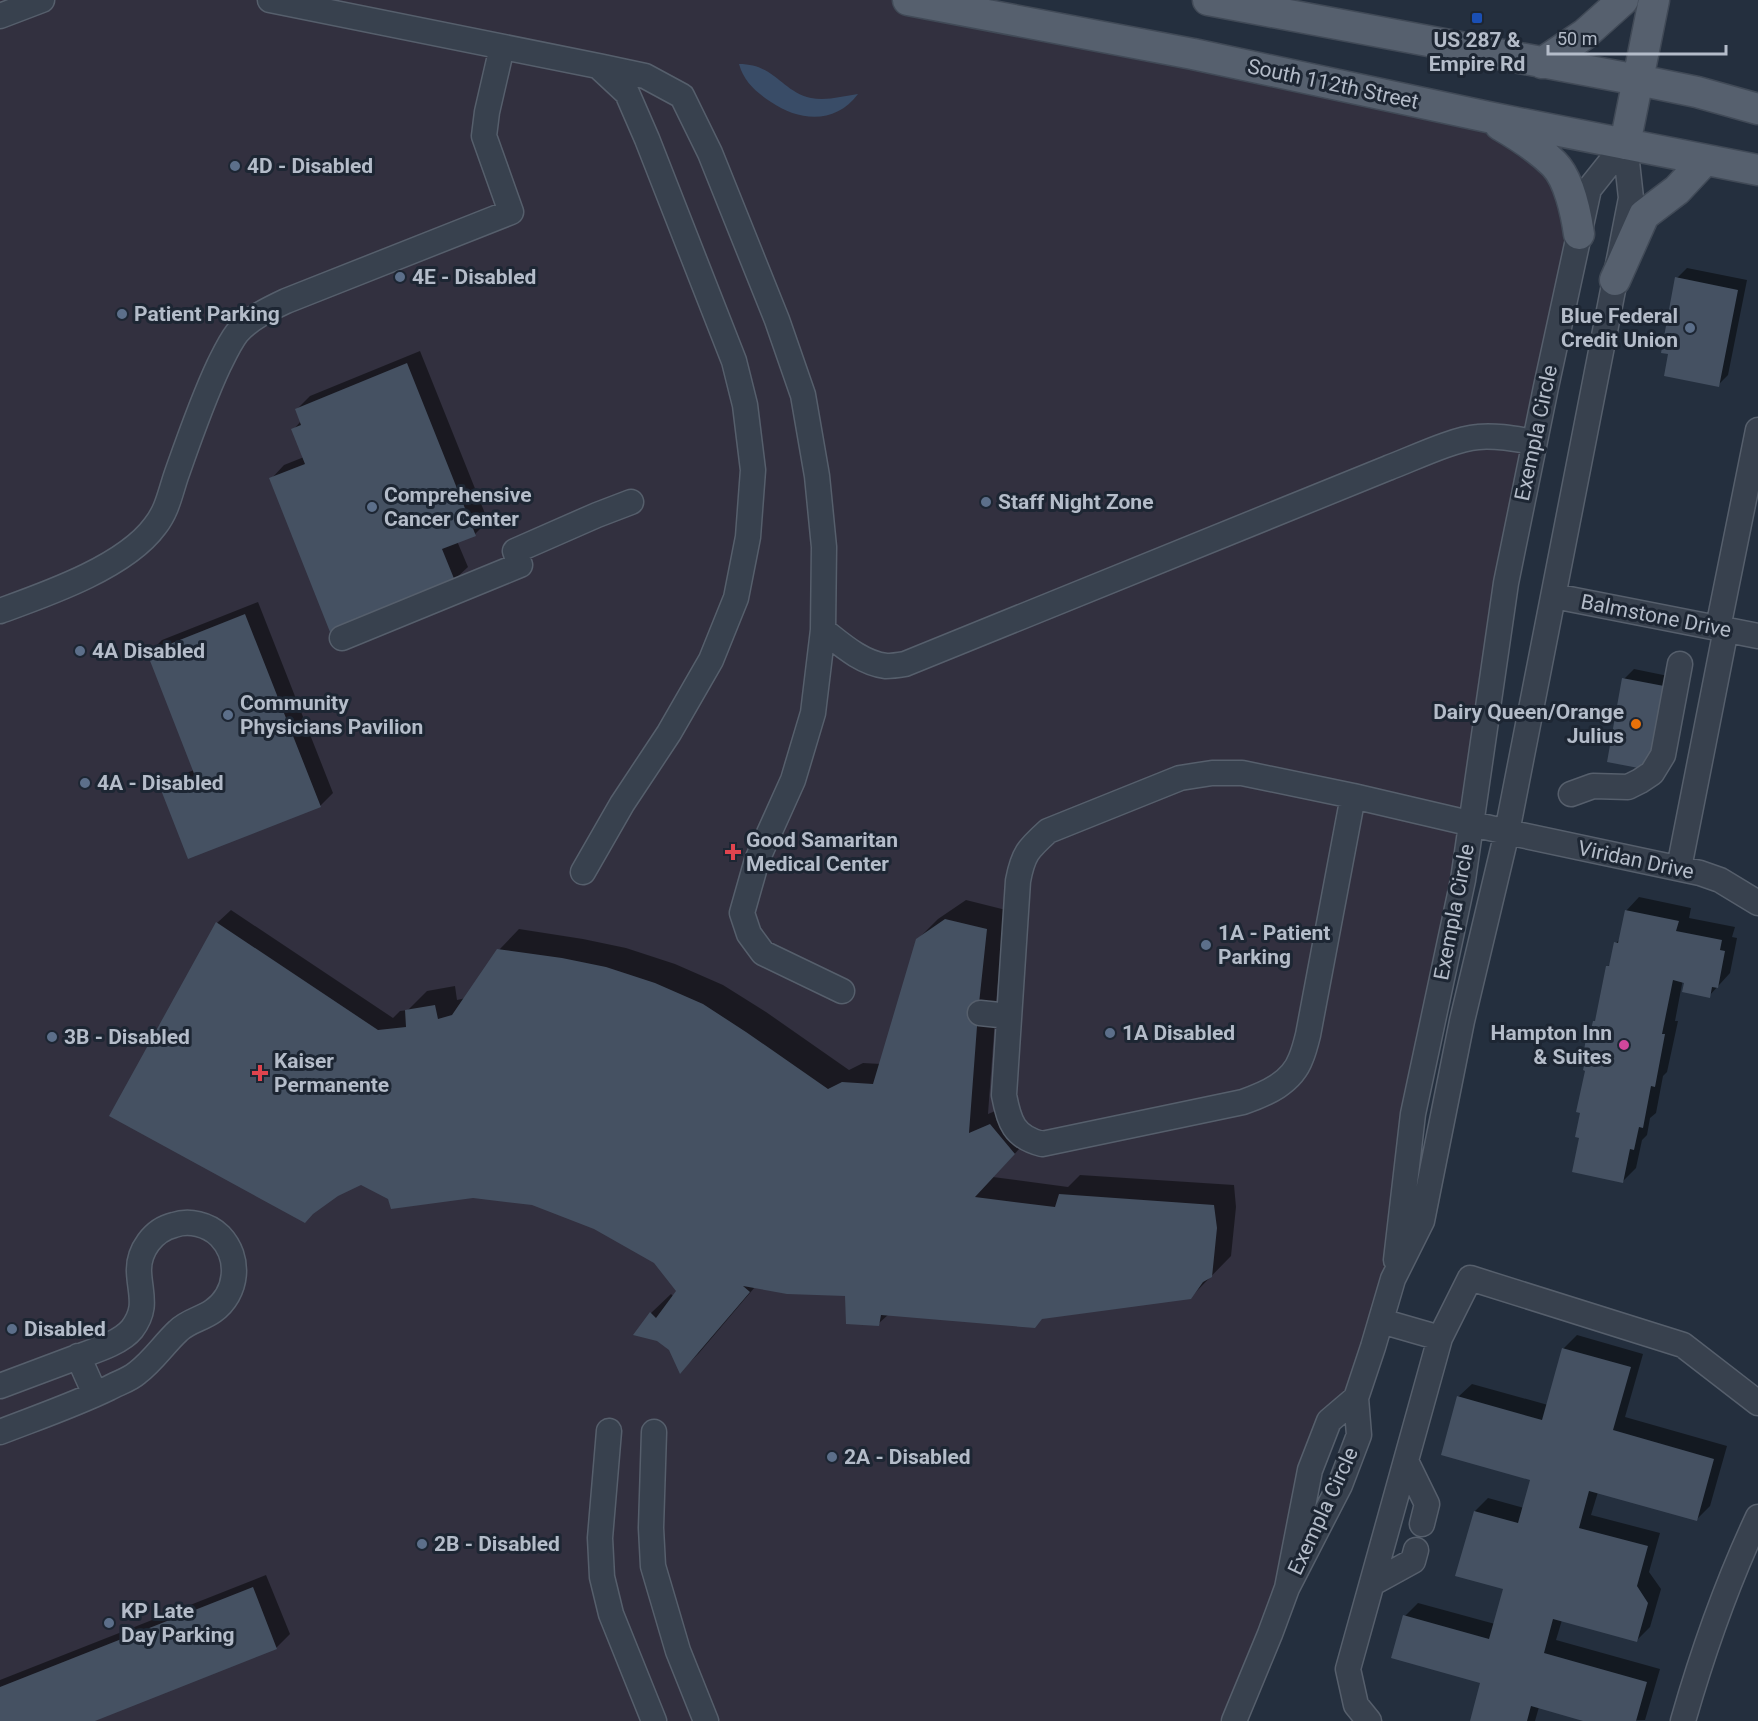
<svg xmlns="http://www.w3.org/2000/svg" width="1758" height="1721" font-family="Roboto,sans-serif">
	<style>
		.medical { fill: #32303f }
		.water { fill: #394c67 }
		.shadow { fill: #0007 }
		.building { fill: #455162 }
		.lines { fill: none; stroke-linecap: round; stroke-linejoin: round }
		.minor-casing { stroke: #565f6c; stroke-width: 27 }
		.major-casing { stroke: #414a57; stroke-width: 33 }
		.minor { stroke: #38414e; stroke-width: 24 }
		.major { stroke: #56606e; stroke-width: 30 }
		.transit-dot { fill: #1a4fb4; stroke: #1d2633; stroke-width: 2 }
		.service-dot { fill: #5c6f8a; stroke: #1d2633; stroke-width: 2 }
		.food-dot { fill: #e8710a; stroke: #1d2633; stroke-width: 2 }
		.health-dot { fill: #e0444e; stroke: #1d2633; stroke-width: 2 }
		.hotel-dot { fill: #d1479c; stroke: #1d2633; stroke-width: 2 }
		.labels { text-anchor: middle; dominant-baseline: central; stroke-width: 6; stroke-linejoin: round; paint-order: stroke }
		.poi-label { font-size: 21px; font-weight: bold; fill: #b4bcc9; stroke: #1d2633; text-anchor: start }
		.street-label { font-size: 21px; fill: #b4bcc9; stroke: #1d2633 }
	</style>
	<rect width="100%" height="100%" fill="#242f3e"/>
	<!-- medical -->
	<path class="medical" d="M 0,0 L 892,0 L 1488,117 L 1555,165 L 1579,234 L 1393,1279 L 1356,1398 L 1329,1421 L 1287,1588 L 1230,1721 L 0,1721 Z"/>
	<!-- water -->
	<path class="water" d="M 739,64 C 775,64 781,91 811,98 C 827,101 843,96 858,94 C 836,124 800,122 771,102 C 756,92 744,82 739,64 Z"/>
	<!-- shadow -->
	<path class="shadow" d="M 1687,268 L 1747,280 L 1728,375 L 1718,385 L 1670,353 L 1677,278 Z
		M 420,351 L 488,521 L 475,534 L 457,541 L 468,567 L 454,580 L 271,479 L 284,465 L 304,457 L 293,430 L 301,421 L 297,409 L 310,396 Z
		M 258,602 L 333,793 L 320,806 L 163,790 L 176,777 L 194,770 L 149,653 L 162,640 Z
		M 1634,669 L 1673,677 L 1659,758 L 1624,679 Z
		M 1639,897 L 1691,908 L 1689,918 L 1735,927 L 1732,937 L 1737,938 L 1730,973 L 1709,996 L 1683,979 L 1675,1021 L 1678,1021 L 1667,1072 L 1663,1076 L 1656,1113 L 1650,1118 L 1647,1135 L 1642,1140 L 1636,1168 L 1623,1181 L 1581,1137 L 1589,1033 L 1592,1030 L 1594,1022 L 1597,1019 L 1607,967 L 1612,963 L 1616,943 L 1621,938 L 1626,911 Z
		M 966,900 L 1006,910 L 997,992 L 988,1114 L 1010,1105 L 1034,1133 L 993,1177 L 1068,1187 L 1080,1175 L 1234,1185 L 1236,1207 L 1231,1256 L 1190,1298 L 889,1314 L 878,1324 L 847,1295 L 755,1287 L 699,1353 L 680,1372 L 670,1349 L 658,1339 L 635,1334 L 651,1313 L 671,1294 L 674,1297 L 678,1291 L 655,1262 L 595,1227 L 533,1204 L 473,1197 L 389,1198 L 217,923 L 231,910 L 393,1018 L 400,1011 L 408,1010 L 427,991 L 455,986 L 457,1000 L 466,998 L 499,950 L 519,929 L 583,939 L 626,948 L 675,964 L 723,985 L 766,1012 L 849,1070 L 863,1063 L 881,1064 L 918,939 L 938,919 Z
		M 1577,1335 L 1643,1354 L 1625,1417 L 1727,1446 L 1710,1506 L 1697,1519 L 1598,1492 L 1591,1515 L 1660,1533 L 1649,1572 L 1661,1589 L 1650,1627 L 1637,1640 L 1562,1620 L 1556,1640 L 1660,1669 L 1645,1720 L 1588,1721 L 1539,1707 L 1535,1721 L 1471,1721 L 1482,1682 L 1405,1616 L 1418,1603 L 1495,1624 L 1505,1588 L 1475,1511 L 1488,1498 L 1524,1508 L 1532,1479 L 1458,1397 L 1472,1384 L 1548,1405 L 1563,1349 Z
		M 266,1575 L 290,1634 L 276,1648 L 91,1721 L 0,1721 L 0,1680 Z"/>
	<!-- building -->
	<path class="building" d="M 1675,277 L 1738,290 L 1719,387 L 1664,376 L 1668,354 L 1661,353 Z
		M 407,363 L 476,536 L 442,549 L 455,581 L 330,632 L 269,478 L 305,464 L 291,429 L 301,425 L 295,409 Z
		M 245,614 L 321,807 L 188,859 L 161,790 L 195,776 L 147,653 Z
		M 1622,678 L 1664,686 L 1649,770 L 1607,762 Z
		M 1625,910 L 1679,921 L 1676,931 L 1722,940 L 1720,950 L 1725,951 L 1718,988 L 1712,987 L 1710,998 L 1682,992 L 1684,983 L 1673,980 L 1662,1034 L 1665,1034 L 1655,1087 L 1651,1086 L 1643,1128 L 1639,1127 L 1634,1150 L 1630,1149 L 1623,1183 L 1572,1172 L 1579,1138 L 1575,1137 L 1580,1113 L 1576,1112 L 1585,1071 L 1583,1070 L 1586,1057 L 1583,1056 L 1587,1033 L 1590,1033 L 1593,1021 L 1595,1021 L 1606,966 L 1609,966 L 1614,942 L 1618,943 Z
		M 945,919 L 987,929 L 978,1013 L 969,1133 L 990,1124 L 1015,1154 L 975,1197 L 1055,1207 L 1059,1194 L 1214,1205 L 1217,1228 L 1212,1277 L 1203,1282 L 1191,1299 L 1042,1319 L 1035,1328 L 881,1315 L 879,1326 L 846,1324 L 845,1296 L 787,1294 L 743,1286 L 750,1292 L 680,1374 L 669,1350 L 657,1341 L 633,1335 L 650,1312 L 656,1318 L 676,1291 L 654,1263 L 594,1229 L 532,1205 L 473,1198 L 391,1209 L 388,1199 L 361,1185 L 338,1196 L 313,1214 L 305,1223 L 109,1116 L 216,922 L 378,1030 L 406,1027 L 405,1010 L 435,1005 L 438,1019 L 452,1015 L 497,949 L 562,958 L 606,967 L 655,983 L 703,1004 L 746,1032 L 828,1089 L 842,1082 L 873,1084 L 916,939 Z
		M 1562,1348 L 1631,1367 L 1613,1430 L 1714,1459 L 1697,1521 L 1589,1491 L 1579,1528 L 1648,1546 L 1637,1586 L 1648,1603 L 1637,1642 L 1553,1619 L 1544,1653 L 1647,1682 L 1636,1721 L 1583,1721 L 1531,1706 L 1527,1721 L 1470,1721 L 1480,1683 L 1391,1658 L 1403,1615 L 1489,1639 L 1503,1589 L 1455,1576 L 1474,1511 L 1518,1523 L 1530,1480 L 1441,1455 L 1457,1396 L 1542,1420 Z
		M 253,1587 L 277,1649 L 95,1721 L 0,1721 L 0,1687 Z"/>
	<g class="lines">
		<!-- minor casing -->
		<g class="minor-casing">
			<path id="minor" d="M 270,0 L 598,66 L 627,93 L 647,139 L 734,361 L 745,405 L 753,470 L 748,537 L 736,598 L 711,660 L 669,733 L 622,804 L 583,872
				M 0,16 L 42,0
				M 598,66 L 645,76 L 682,96 L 710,153 L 777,320 L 803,395 L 817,476 L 824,547 L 823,630 L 813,713 L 793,780 L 757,860 L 742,913 L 749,934 L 763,953 L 842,991
				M 1554,596 L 1758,636
				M 0,611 C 47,594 125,567 155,526 C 167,511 170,494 176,476 C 189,439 202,401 219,365 C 224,355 230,342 237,333 C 250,318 269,309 286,301 L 511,212 L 484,136 L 487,112 L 502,47
				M 1718,628 L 1758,430
				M 823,630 C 842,645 862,663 886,666 C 892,666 899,665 905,664 L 1388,468 C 1412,459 1453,439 1478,437 C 1496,435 1516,439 1534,442
				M 342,638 L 520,565 L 515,551 L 597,515 L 631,502
				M 1571,794 L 1593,786 L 1628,787 L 1640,781 L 1652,773 L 1663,755 L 1680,664
				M 1353,796 L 1308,1035 C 1306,1043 1304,1051 1301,1058 C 1292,1083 1266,1094 1243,1102 L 1042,1144 C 1014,1137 1009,1122 1004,1095 L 1018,881 C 1023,854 1028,849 1048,831 L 1180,778 L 1212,773 L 1242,773 L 1353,796 L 1507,832 L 1700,873 L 1720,880 L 1758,903
				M 1679,868 L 1726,629
				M 980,1013 L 1009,1016
				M 1396,1260 L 1413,1114 L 1463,880 L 1506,583 L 1546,387 L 1589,189 L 1625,144
				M 1381,1321 L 1440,1338
				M 78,1356 L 95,1394
				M 0,1386 C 24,1377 48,1368 72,1359 C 90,1352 120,1344 132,1329 C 148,1308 140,1294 139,1272 C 138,1251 153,1230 174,1225 C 189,1220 208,1224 220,1236 C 241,1258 238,1293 213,1311 C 202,1319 188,1321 178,1331 C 164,1344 153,1361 137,1373 C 129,1380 118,1383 109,1388 C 74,1405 36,1418 0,1432
				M 609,1431 L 600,1538 L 602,1577 L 611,1614 L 654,1721
				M 654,1432 L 651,1528 L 653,1566 L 678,1651 L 706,1721
				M 1406,1461 L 1427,1504 L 1422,1524
				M 1373,1583 L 1413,1561 L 1416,1550
				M 1287,1588 L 1340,1485 L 1359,1435 L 1356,1398 L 1373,1347 L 1393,1279 L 1422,1221 L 1462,1021 L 1507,832 L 1631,198 L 1625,144
				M 1234,1721 L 1270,1634 L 1287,1588 L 1310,1470 L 1329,1421 L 1356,1398
				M 1369,1721 L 1356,1705 L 1348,1669 L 1440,1338 L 1470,1278 L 1683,1345 L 1758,1403
				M 1683,1721 C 1703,1651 1727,1583 1758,1517"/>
		</g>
		<!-- major casing -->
		<g class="major-casing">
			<path id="major" d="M 908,0 L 1193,54 L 1488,117 L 1758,170
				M 1208,0 L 1638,80 L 1697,92 L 1758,109
				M 1542,63 L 1585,34 L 1623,0
				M 1500,125 C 1519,136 1538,148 1554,164 C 1569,179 1576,213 1579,234
				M 1625,144 L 1654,0
				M 1615,280 L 1644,215 L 1677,190 L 1705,160"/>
		</g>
		<!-- minor -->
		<use href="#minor" class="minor"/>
		<!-- major -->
		<use href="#major" class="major"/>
	</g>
	<!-- markers -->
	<rect class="transit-dot" x="1471" y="12" width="12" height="12" rx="3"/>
	<g class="service-dot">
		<circle cx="235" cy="166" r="6"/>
		<circle cx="400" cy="277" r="6"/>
		<circle cx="122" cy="314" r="6"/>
		<circle cx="1690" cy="328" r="6"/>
		<circle cx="986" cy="502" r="6"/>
		<circle cx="372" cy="507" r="6"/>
		<circle cx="80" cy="651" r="6"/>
		<circle cx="228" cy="715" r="6"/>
		<circle cx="85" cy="783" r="6"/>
		<circle cx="1206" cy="945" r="6"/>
		<circle cx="1110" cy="1033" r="6"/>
		<circle cx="52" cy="1037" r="6"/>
		<circle cx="12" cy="1329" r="6"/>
		<circle cx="832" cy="1457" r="6"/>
		<circle cx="422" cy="1544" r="6"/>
		<circle cx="109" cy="1623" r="6"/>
	</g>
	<circle class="food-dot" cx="1636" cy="724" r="6"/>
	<g class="health-dot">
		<path d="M730 843h6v6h6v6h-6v6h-6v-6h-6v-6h6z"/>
		<path d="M257 1064h6v6h6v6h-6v6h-6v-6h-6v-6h6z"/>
	</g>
	<circle class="hotel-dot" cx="1624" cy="1045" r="6"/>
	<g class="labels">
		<!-- poi labels -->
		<g class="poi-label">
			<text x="1477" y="40" text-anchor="middle">US 287 &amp;<tspan x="1477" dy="24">Empire Rd</tspan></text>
			<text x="247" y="166">4D - Disabled</text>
			<text x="412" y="277">4E - Disabled</text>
			<text x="134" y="314">Patient Parking</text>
			<text x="1678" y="316" text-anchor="end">Blue Federal<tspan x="1678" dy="24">Credit Union</tspan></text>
			<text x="384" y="495">Comprehensive<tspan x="384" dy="24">Cancer Center</tspan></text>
			<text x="998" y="502">Staff Night Zone</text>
			<text x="92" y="651">4A Disabled</text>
			<text x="240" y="703">Community<tspan x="240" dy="24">Physicians Pavilion</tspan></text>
			<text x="1624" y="712" text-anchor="end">Dairy Queen/Orange<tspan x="1624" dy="24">Julius</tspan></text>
			<text x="97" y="783">4A - Disabled</text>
			<text x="746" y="840">Good Samaritan<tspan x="746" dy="24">Medical Center</tspan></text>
			<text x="1218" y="933">1A - Patient<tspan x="1218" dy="24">Parking</tspan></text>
			<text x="1122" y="1033">1A Disabled</text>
			<text x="1612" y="1033" text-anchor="end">Hampton Inn<tspan x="1612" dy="24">&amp; Suites</tspan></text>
			<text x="64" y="1037">3B - Disabled</text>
			<text x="274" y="1061">Kaiser<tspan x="274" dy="24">Permanente</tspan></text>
			<text x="24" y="1329">Disabled</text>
			<text x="844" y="1457">2A - Disabled</text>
			<text x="434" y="1544">2B - Disabled</text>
			<text x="121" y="1611">KP Late<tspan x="121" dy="24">Day Parking</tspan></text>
		</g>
		<!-- street labels -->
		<g class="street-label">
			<text transform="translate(1333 84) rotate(12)">South 112th Street</text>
			<text transform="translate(1536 433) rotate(-78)">Exempla Circle</text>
			<text transform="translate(1656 616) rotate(11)">Balmstone Drive</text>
			<text transform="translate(1636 860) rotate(12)">Viridan Drive</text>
			<text transform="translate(1454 912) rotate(-79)">Exempla Circle</text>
			<text transform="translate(1323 1511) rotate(-65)">Exempla Circle</text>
		</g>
	</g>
	<!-- scale -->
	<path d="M1548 45v9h178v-9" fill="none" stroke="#b4bcc9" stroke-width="3"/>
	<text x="1557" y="45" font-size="18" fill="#b4bcc9" stroke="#1d2633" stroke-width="4.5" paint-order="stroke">50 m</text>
</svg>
